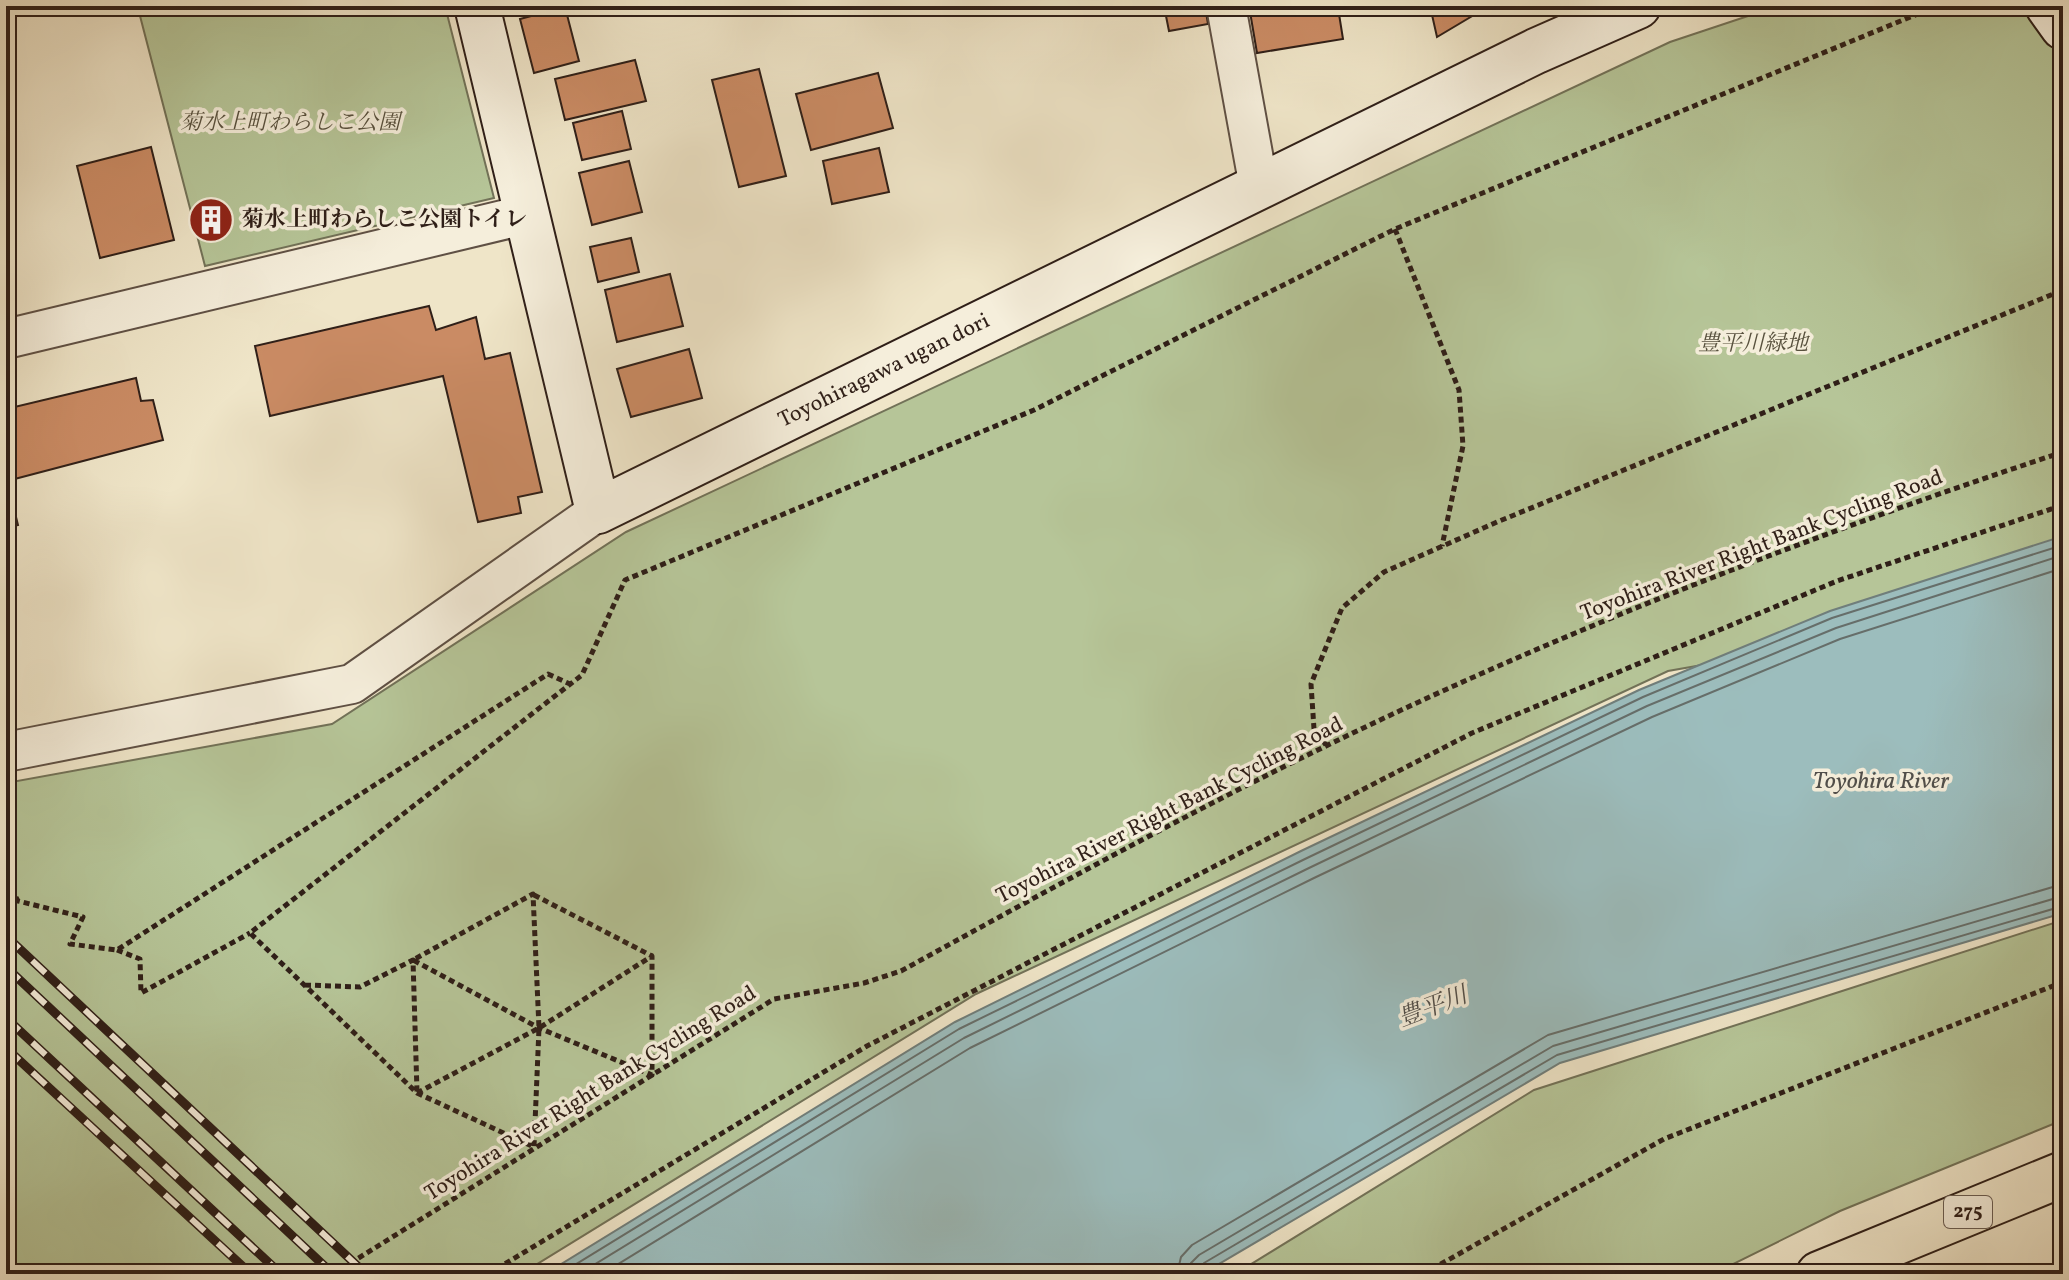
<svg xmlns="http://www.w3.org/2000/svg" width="2069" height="1280" font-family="Vollkorn,'Noto Serif JP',serif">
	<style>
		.green { fill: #b6c598; stroke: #727258; stroke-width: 2 }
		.water { fill: #9cbdbd; stroke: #707e7b; stroke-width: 2 }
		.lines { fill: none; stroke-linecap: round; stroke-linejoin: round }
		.shore { stroke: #666e6a; stroke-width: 2 }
		.building { fill: #ca8b64; stroke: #2f1f18; stroke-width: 2 }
		.street-casing { stroke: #5f5044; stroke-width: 42 }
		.secondary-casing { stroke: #2f1f18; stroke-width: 48 }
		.highway-casing { stroke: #2f1f18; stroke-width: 48 }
		.path { stroke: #2f1f18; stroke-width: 5; stroke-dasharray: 6 4; stroke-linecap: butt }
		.street { stroke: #f5eedb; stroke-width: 38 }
		.secondary { stroke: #f5eedb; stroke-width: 44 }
		.highway { stroke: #efe5c8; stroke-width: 44 }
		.rail-casing { stroke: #2f1f18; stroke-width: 9 }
		.rail { stroke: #f5eedb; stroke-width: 6; stroke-dasharray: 18; stroke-linecap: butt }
		.labels { text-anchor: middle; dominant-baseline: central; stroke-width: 7; stroke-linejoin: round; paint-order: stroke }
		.shield { fill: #f5eedb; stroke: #6a5d52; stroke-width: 2 }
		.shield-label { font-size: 20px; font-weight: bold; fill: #2f1f18 }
		.park-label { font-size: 22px; font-style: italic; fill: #58513e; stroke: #f5eedb }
		.poi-label { font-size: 22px; font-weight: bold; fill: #2f1f18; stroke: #f5eedb; text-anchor: start }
		.street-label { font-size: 22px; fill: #2f1f18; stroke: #f5eedb }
		.water-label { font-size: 24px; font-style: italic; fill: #504e4a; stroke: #f5eedb }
	</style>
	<rect width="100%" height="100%" fill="#efe5c8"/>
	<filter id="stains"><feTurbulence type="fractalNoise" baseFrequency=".0025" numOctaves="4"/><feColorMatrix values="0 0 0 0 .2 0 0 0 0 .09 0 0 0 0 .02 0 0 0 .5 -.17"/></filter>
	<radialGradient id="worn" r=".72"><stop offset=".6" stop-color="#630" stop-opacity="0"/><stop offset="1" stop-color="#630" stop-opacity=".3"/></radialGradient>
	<!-- green -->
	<path class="green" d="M 196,6 L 445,6 L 494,198 L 205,266 L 139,12 Z
		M 1778,6 L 2063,6 L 2063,584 L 1959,620 L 1668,671 L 976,994 L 521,1274 L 6,1274 L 6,783 L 332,724 L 626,532 L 1670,42 Z
		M 2063,920 L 2063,1120 L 1840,1211 L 1713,1274 L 1235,1274 L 1534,1090 Z"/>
	<!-- water -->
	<path class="water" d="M 2063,536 L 2063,913 L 1560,1063 L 1202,1274 L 545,1274 L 955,1022 L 1301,851 L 1639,690 L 1830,611 Z"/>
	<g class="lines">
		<!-- shore -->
		<path class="shore" d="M 560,1274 L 959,1029 L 1305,859 L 1643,697 L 1832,618 L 2063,545
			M 579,1274 L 964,1038 L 1309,868 L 1647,706 L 1836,628 L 2063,555
			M 602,1274 L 970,1048 L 1314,878 L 1652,717 L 1840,639 L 2063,568
			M 1177,1274 L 1181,1257 L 1192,1245 L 1548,1035 L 2063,884
			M 1189,1274 L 1191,1263 L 1199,1255 L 1553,1046 L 2063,896
			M 1199,1274 L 1204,1263 L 1557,1055 L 2063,906"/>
	</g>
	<!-- building -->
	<path class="building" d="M 1164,6 L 1205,6 L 1208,24 L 1169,31 Z
		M 1249,6 L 1352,6 L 1353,12 L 1339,14 L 1343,39 L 1257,53 Z
		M 1430,6 L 1489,6 L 1437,37 Z
		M 565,7 L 579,61 L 534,73 L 520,19 Z
		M 635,60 L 646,101 L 565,120 L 555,79 Z
		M 759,69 L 786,176 L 739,187 L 712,80 Z
		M 878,73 L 893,128 L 811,150 L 796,94 Z
		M 622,111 L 631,149 L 582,160 L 573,123 Z
		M 151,147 L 174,240 L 100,258 L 77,166 Z
		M 879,148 L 889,192 L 832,204 L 823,161 Z
		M 629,161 L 642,212 L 592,225 L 579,173 Z
		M 216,200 L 224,235 L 207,239 L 198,205 Z
		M 631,238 L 639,272 L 598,282 L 590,247 Z
		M 670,274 L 683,326 L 617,342 L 605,290 Z
		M 429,306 L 436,330 L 476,317 L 485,359 L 510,353 L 542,492 L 518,497 L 521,513 L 478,522 L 443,376 L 270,416 L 255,346 Z
		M 689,349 L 702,398 L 631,417 L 617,369 Z
		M 136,378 L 141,401 L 153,400 L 163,440 L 7,481 L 18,525 L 6,528 L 6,409 Z"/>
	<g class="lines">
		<!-- street casing -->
		<g class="street-casing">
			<path id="street" d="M 1226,6 L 1259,187
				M 6,339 L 528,214
				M 6,752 L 352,684 L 598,511"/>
		</g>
		<!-- secondary casing -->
		<g class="secondary-casing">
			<g id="secondary">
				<path id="s1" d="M 477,6 L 598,511 L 1536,51 L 1638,6"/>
				<path d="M 2048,6 L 2063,27"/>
			</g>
		</g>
		<!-- highway casing -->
		<g class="highway-casing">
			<path id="highway" d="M 1819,1274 L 2063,1174"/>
		</g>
		<!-- path -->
		<path class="path" d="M 1395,229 L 1459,390 L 1463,446 L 1442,546
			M 1326,745 L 1314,729 L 1311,684 L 1342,608 L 1384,572 L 1497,522 L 2063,290
			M 6,880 L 18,901 L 83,917 L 70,944 L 117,950 L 548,674 L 570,684
			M 534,895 L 652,956
			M 117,950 L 140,959 L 141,993 L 250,933
			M 305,985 L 360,987 L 413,960 L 417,1092
			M 417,1093 L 539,1028 L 652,956 L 652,1075 L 539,1028 L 413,960 L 533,894 L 539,1028 L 534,1147 L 417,1093 L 250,933 L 582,675 L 625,580 L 1034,410 L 1395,229 L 1937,6
			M 333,1274 L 774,999 L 864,983 L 901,971 C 1041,894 1182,816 1326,746 C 1563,630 1812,535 2063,452
			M 488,1274 L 867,1046 L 1472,733 L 1837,581 L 2063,505
			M 1423,1274 L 1664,1139 L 2063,982"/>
		<!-- street -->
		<use href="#street" class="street"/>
		<!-- secondary -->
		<use href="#secondary" class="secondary"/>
		<!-- highway -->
		<use href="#highway" class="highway"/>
		<!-- rail casing -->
		<g class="rail-casing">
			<path id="rail" d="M 6,936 L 366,1274
				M 6,967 L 333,1274
				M 6,1018 L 281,1274
				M 6,1048 L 251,1274"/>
		</g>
		<!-- rail -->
		<use href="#rail" class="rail"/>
	</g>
	<!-- icons -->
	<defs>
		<g id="building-disc" transform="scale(2.3)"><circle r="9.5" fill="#8f2418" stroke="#f5eedb"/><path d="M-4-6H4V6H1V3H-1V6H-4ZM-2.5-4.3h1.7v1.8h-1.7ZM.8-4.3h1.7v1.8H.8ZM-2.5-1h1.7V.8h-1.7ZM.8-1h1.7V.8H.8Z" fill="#fff"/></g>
	</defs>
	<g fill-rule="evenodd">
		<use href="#building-disc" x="211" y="220"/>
	</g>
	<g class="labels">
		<!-- shield labels -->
		<rect class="shield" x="1944" y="1196" width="48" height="32" rx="6"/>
		<g class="shield-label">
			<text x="1968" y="1212">275</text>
		</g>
		<!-- park labels -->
		<g class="park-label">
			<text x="290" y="123">菊水上町わらしこ公園</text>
			<text x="1753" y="344">豊平川緑地</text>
		</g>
		<!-- poi labels -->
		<g class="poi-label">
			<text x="242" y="220">菊水上町わらしこ公園トイレ</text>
		</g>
		<!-- street labels -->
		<g class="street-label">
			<text stroke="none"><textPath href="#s1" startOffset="838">Toyohiragawa ugan dori</textPath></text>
			<text transform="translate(1762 546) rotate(-21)">Toyohira River Right Bank Cycling Road</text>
			<text transform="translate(1170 811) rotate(-27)">Toyohira River Right Bank Cycling Road</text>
			<text transform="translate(591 1094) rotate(-32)">Toyohira River Right Bank Cycling Road</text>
		</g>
		<!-- water labels -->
		<g class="water-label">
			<text x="1881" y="782">Toyohira River</text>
			<text transform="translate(1433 1008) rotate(-21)">豊平川</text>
		</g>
	</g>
	<!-- margin -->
	<rect width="2069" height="1280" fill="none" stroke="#efe5c8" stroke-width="32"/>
	<rect x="8" y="8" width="2053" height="1264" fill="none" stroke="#2f1f18" stroke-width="4"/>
	<rect x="16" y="16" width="2037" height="1248" fill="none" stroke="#2f1f18" stroke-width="2"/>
	<rect width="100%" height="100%" filter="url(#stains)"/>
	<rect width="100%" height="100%" fill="url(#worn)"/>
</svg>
